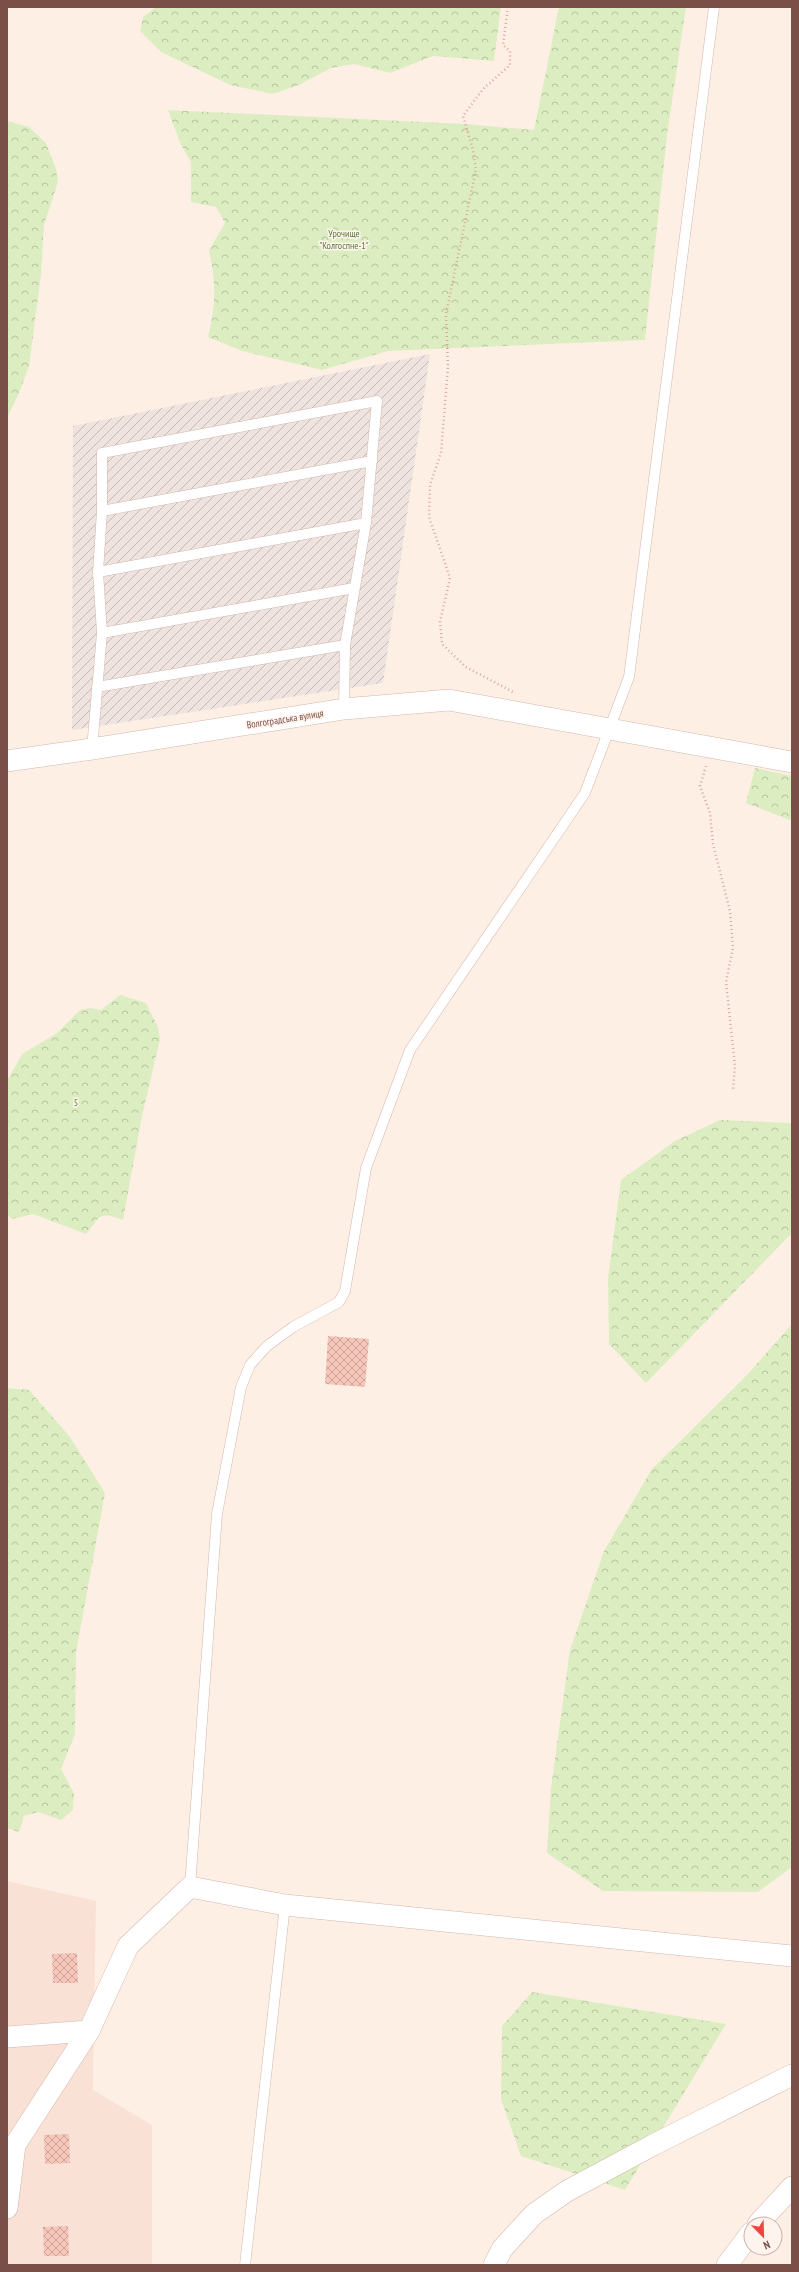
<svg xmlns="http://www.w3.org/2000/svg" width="799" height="2272" font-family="'PT Sans Narrow',sans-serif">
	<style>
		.residential { fill: #f9e2d5 }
		.industrial { fill: url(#industrial-furrows) }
		.forest { fill: url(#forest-crowns) }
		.building { fill: url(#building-cross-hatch) }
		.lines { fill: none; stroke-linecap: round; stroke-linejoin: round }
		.lane-casing { stroke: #d4b6ac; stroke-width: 11 }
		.street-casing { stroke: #d4b6ac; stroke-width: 22 }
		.path { stroke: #dca89c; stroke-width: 2.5; stroke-dasharray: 1 3; stroke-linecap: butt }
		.lane { stroke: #fff; stroke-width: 10 }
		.street { stroke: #fff; stroke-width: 21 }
		.labels { text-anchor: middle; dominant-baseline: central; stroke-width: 3; stroke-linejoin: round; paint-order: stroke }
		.park-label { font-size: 10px; fill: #5b7a3c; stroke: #fff4ed }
		.street-label { font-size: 10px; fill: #7a4f47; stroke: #fff4ed }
	</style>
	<defs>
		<pattern id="industrial-furrows" width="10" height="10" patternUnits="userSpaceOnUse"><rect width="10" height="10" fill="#eee3df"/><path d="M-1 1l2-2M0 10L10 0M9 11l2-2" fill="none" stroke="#c6bab7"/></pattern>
		<pattern id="forest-crowns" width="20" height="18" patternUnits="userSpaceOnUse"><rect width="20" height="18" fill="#dceec1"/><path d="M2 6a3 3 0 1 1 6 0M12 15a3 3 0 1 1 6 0" fill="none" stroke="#b7c39f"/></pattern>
		<pattern id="building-cross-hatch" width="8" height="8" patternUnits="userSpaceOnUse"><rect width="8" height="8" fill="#f6c6ba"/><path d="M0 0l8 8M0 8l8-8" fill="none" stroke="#cca399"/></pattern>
	</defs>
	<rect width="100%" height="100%" fill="#feefe5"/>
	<!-- residential -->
	<path class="residential" d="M 7,1881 L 96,1901 L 93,2090 L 152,2125 L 152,2265 L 7,2265 Z"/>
	<!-- industrial -->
	<path class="industrial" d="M 430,354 L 383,683 L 72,730 L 73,426 Z"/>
	<!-- forest -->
	<path class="forest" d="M 156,7 L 501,7 L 494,61 L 433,56 L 390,73 L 354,64 L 331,68 L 299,85 L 273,94 L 230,85 L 161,52 L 140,31 L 143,17 Z
		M 559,7 L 686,7 L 667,135 L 645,340 L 388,351 L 322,370 L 242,351 L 208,337 C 216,304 216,284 209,250 L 225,223 L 216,207 L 191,202 L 191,162 L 180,143 L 168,110 L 466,124 L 534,130 Z
		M 7,121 L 29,127 L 46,143 L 56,169 L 58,182 L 44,225 L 41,275 L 29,366 L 19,393 L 7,418 Z
		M 755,768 L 792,776 L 792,821 L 746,803 Z
		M 120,995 L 146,1003 L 158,1027 L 160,1039 L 142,1116 L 123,1220 C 99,1211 101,1215 86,1234 L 33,1214 L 12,1219 L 7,1215 L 7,1081 L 22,1054 L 57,1033 L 80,1010 L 90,1008 L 101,1010 Z
		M 720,1120 L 792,1123 L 792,1233 L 646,1383 L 609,1344 L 608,1278 L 621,1180 L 675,1141 Z
		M 792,1324 L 792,1867 L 758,1892 L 603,1891 L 547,1853 L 551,1788 L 570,1650 L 604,1551 L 652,1469 L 748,1374 Z
		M 7,1388 L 29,1390 L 70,1437 L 105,1493 L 76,1653 L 75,1734 L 61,1769 L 74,1793 L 73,1810 L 61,1820 L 38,1812 L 24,1816 L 19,1832 L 7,1828 Z
		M 532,1992 L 726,2024 L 625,2190 L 521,2156 L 501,2099 L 502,2026 Z"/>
	<!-- building -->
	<path class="building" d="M 328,1336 L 369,1339 L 365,1387 L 325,1384 Z
		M 77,1953 L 78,1983 L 53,1983 L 52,1954 Z
		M 69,2134 L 70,2163 L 45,2164 L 44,2135 Z
		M 68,2226 L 69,2256 L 44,2256 L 43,2227 Z"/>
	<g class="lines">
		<!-- lane casing -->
		<g class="lane-casing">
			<path id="lane" d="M 102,511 L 372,461
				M 98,572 L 366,523
				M 102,633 L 354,588
				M 97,687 L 345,645
				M 92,749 L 102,633 L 98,572 L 102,511 L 102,453 L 377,401 L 366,523 L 345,645 L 344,709
				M 190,1887 L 217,1514 L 241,1387 L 250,1365 L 267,1346 L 293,1327 L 339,1302 L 345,1291 L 366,1168 L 410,1050 L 585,793 L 629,677 L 714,7
				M 245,2265 L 285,1905"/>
		</g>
		<!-- street casing -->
		<g class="street-casing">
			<path id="street" d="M 7,761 L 92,749 L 344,709 L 449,700 L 792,762
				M 7,2037 L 89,2031
				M 7,2208 L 15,2145 L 89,2031 L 128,1946 L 190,1887 L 285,1905 L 792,1956
				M 758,2224 L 792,2187
				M 494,2265 L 502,2249 L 534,2214 L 567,2191 L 653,2145 L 792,2075
				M 727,2265 L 751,2233"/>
		</g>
		<!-- path -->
		<path class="path" d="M 508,7 L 503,45 L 510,51 L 510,65 L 483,89 L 463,116 L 473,150 L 476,169 L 446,314 L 448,366 L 441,453 L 430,485 L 429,517 L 450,578 L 440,622 L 442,644 L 466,667 L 513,692
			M 706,766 L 700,786 L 710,813 L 713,844 L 730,911 L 733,948 L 726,982 L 735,1066 L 733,1090"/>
		<!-- lane -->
		<use href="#lane" class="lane"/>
		<!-- street -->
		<use href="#street" class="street"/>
	</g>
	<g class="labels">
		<!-- park labels -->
		<g class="park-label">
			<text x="344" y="233">Урочище<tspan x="344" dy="12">"Колгоспне-1"</tspan></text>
			<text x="76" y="1102">5</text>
		</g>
		<!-- street labels -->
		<g class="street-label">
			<text transform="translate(285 719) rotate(-9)">Волгоградська вулиця</text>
		</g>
	</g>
	<!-- border -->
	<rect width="799" height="2272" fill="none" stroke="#7a4f47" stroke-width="16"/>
	<!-- north arrow -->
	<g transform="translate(763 2236) rotate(157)"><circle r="19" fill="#fff4ed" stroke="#cab2ab"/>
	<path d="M0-3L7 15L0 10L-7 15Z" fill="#f3433f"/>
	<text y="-6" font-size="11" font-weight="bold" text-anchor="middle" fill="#7a4f47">N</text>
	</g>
</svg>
